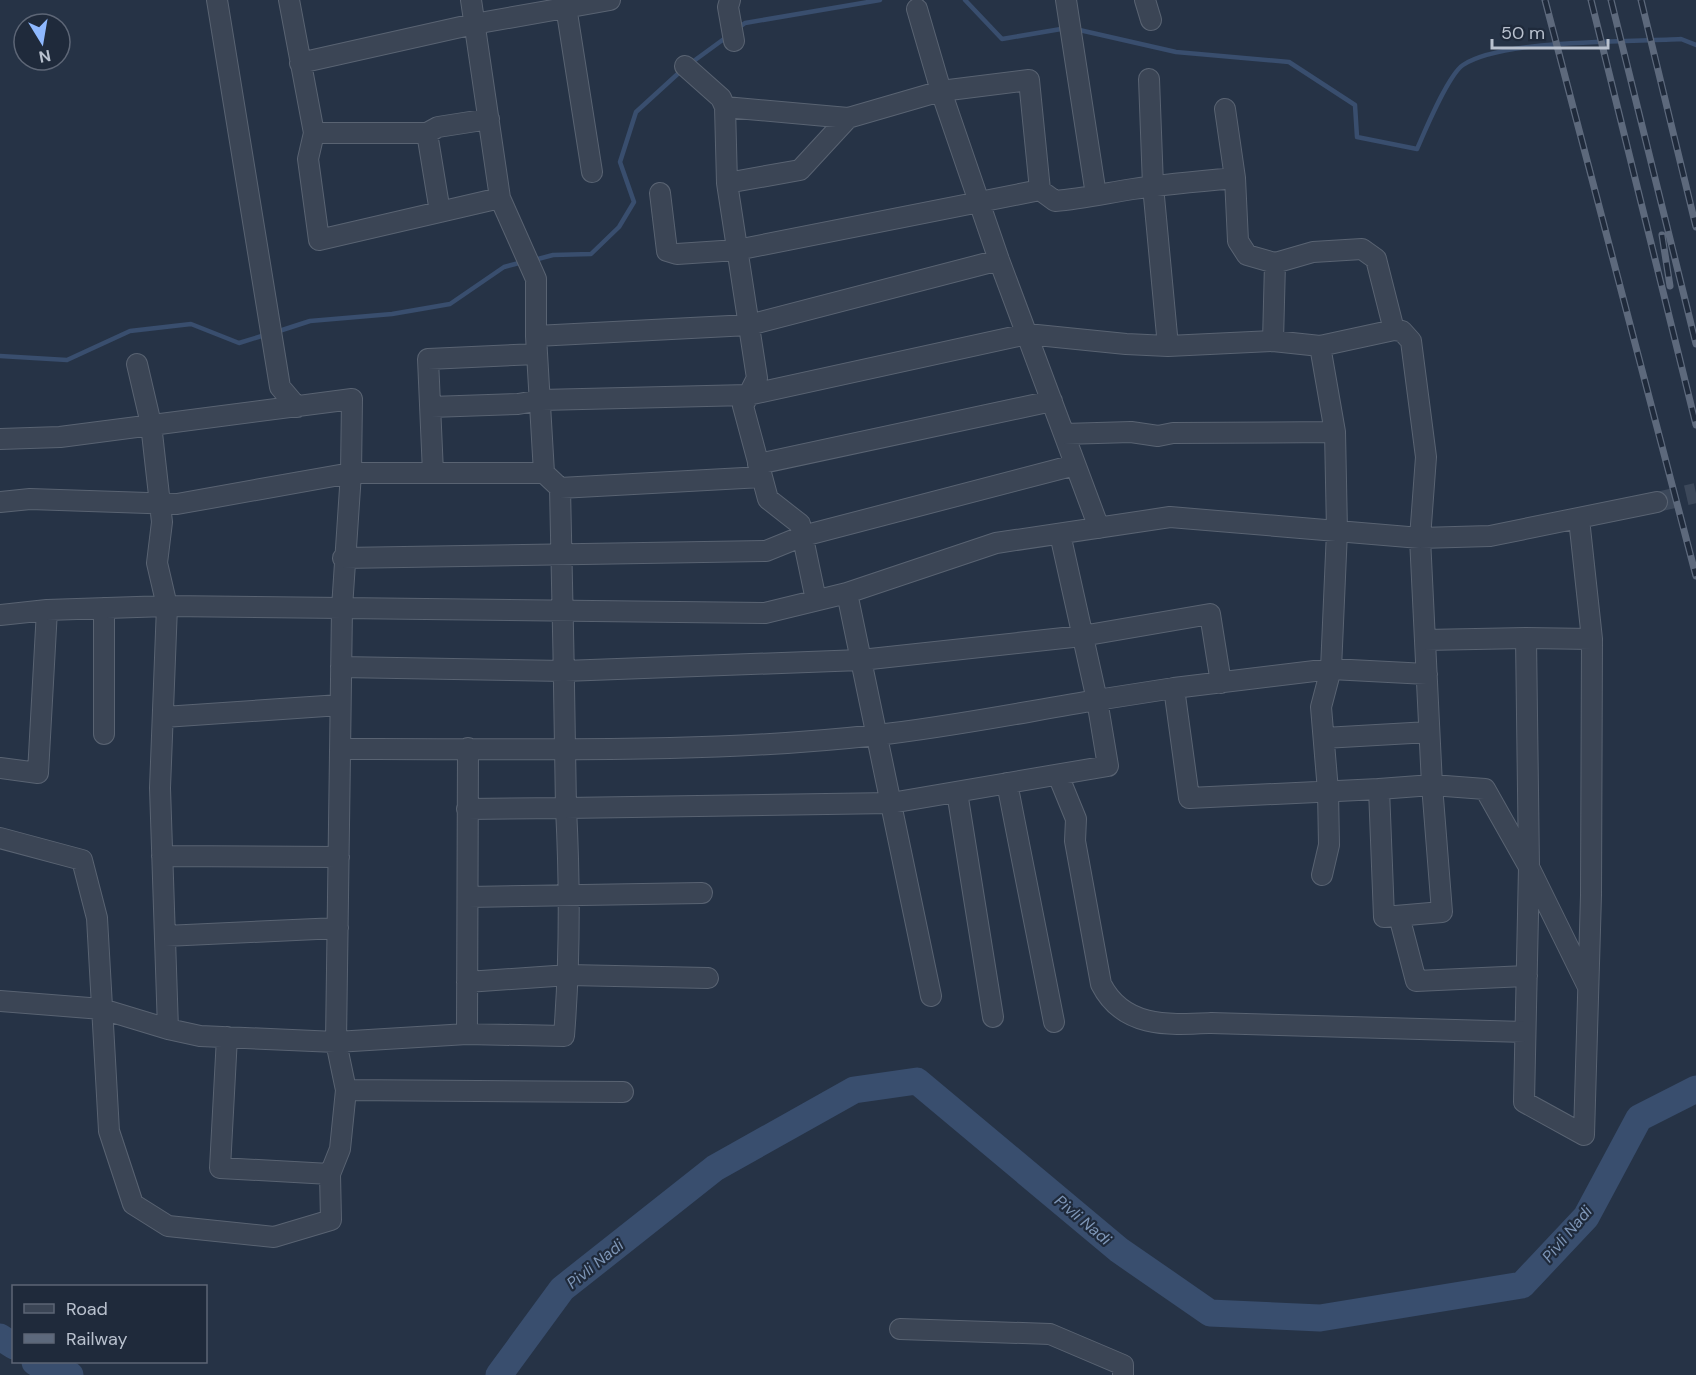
<svg xmlns="http://www.w3.org/2000/svg" width="1696" height="1375" font-family="'DM Sans',sans-serif">
	<style>
		.lines { fill: none; stroke-linecap: round; stroke-linejoin: round }
		.stream { stroke: #394e6e; stroke-width: 4.5 }
		.river { stroke: #394e6e; stroke-width: 27 }
		.minor-tunnel { stroke: #3c485a; stroke-width: 20; stroke-dasharray: 20 10; stroke-linecap: butt }
		.minor-casing { stroke: #596372; stroke-width: 22 }
		.minor { stroke: #3b4555; stroke-width: 20 }
		.rail-casing { stroke: #5d697c; stroke-width: 7 }
		.rail { stroke: #1f2a3b; stroke-width: 4.5; stroke-dasharray: 14; stroke-linecap: butt }
		.labels { text-anchor: middle; dominant-baseline: central; stroke-width: 4.5; stroke-linejoin: round; paint-order: stroke }
		.water-label { font-size: 16px; font-style: italic; fill: #7e96b7; stroke: #1f2a3b }
	</style>
	<rect width="100%" height="100%" fill="#263346"/>
	<g class="lines">
		<!-- stream -->
		<path class="stream" d="M 965,0 L 1002,39 L 1067,28
			M 737,29 L 745,23 L 880,0
			M 1075,29 L 1176,52 L 1289,62 L 1355,105 L 1357,137 L 1417,149 C 1425,131 1448,75 1463,65 C 1502,39 1630,42 1681,39 L 1696,45
			M 691,63 L 728,36
			M 534,260 L 553,255 L 591,254 L 619,227 L 634,202 L 620,162 L 636,112 L 682,70
			M 276,332 L 310,321 L 392,314 L 450,304 L 504,267 L 523,262
			M 0,356 L 67,360 L 130,331 L 191,324 L 239,343 L 265,335"/>
		<!-- river -->
		<path class="river" d="M 0,1337 L 14,1346
			M 35,1362 L 46,1369 L 70,1375
			M 499,1375 L 562,1289 L 715,1168 L 854,1090 L 917,1081 L 1119,1250 L 1210,1313 L 1320,1318 L 1522,1285 L 1586,1217 L 1639,1118 L 1696,1089"/>
		<!-- minor-tunnel -->
		<path class="minor-tunnel" d="M 1657,502 L 1696,493"/>
		<!-- minor casing -->
		<g class="minor-casing">
			<path id="minor" d="M 217,0 L 280,387 L 297,407
				M 289,0 L 314,133 L 308,159 L 319,240 L 500,198 L 471,0
				M 565,0 L 592,172
				M 730,0 L 728,7 L 734,41
				M 1066,0 L 1096,195
				M 1145,0 L 1151,20
				M 917,9 L 941,91 L 1029,80 L 1040,190
				M 300,63 L 474,24 L 610,0
				M 685,66 L 721,98 L 725,107 L 727,183
				M 1149,79 L 1153,186 L 1168,346
				M 725,107 L 848,118
				M 1225,109 L 1235,178 L 1238,241 L 1247,255 L 1275,263 L 1313,252 L 1362,249 L 1376,259 L 1394,330
				M 314,133 L 427,133
				M 660,193 L 667,251 L 677,254 L 737,250 L 1040,190 L 1055,201 C 1082,199 1107,193 1133,189 C 1167,184 1201,181 1235,178
				M 500,198 L 536,279 L 536,336
				M 440,212 L 427,133 L 438,127 L 489,119
				M 1273,341 L 1275,263
				M 431,407 L 518,404 L 541,400 L 748,395 L 1027,334 L 1126,344 L 1168,346 L 1273,341 L 1320,346 L 1394,330 L 1402,331 L 1411,341 L 1426,457 L 1420,538 L 1432,785 L 1442,912 L 1384,917 L 1379,789 L 1189,798 L 1174,688 L 1097,700 L 1060,534
				M 1064,434 L 1131,432 L 1158,436 L 1173,433 L 1335,432
				M 0,439 L 60,437 L 352,399 L 351,473 L 177,504 L 30,499 L 0,502
				M 758,464 L 1052,401
				M 433,473 L 428,359 L 537,354
				M 544,473 L 536,336 L 749,325 L 999,260
				M 560,488 L 544,473 L 351,473 L 342,608 L 167,606 L 160,788 L 168,1029 L 200,1036 L 336,1042 L 342,608 L 765,613 L 847,593 L 996,543 L 1170,517 L 1420,538 L 1490,536 L 1657,502
				M 343,558 L 766,551 L 803,536 L 1075,465
				M 847,593 L 931,996
				M 816,600 L 800,524 L 768,499 L 743,406 L 757,378 L 727,183 L 800,170 L 848,118 L 941,91 L 999,260 L 1099,528
				M 104,608 L 104,734
				M 0,615 L 47,610 L 167,606 L 157,563 L 162,522 L 151,424 L 137,364
				M 1425,640 L 1526,638
				M 341,667 L 564,671 L 861,660 L 1082,636 L 1210,614 L 1221,683
				M 1174,688 L 1331,669 L 1337,531 L 1335,432 L 1320,346
				M 164,717 L 340,705
				M 1324,738 L 1429,732
				M 340,749 C 518,748 699,755 877,735 C 950,727 1024,712 1097,700 L 1108,766 L 891,803 L 566,808 C 564,701 563,595 560,488 L 762,477
				M 0,768 L 38,773 L 47,610
				M 1058,775 L 1076,819 L 1075,841 L 1101,984 C 1123,1028 1168,1025 1211,1023 L 1525,1032
				M 1007,783 L 1054,1022
				M 1379,789 L 1432,785 L 1485,789 L 1529,867 L 1524,1102 L 1584,1135 L 1591,895 L 1592,639 L 1579,519
				M 957,792 L 993,1017
				M 467,809 L 566,808 C 570,885 570,960 564,1036 L 467,1034
				M 0,838 L 82,860 L 97,918 L 109,1131 L 133,1204 L 168,1226 L 274,1237 L 331,1220 L 330,1174 L 340,1149 L 346,1090 L 336,1042 L 467,1034 L 468,748
				M 162,856 L 339,857
				M 1322,875 L 1329,845 L 1328,791 L 1321,707 L 1331,669 L 1427,674
				M 468,897 L 702,893
				M 1399,916 L 1416,981 L 1527,976
				M 165,936 L 338,928
				M 467,982 L 569,975 L 708,978
				M 1587,985 L 1529,867 L 1526,638 L 1592,639
				M 0,1001 L 102,1009 L 168,1029
				M 227,1037 L 220,1168 L 330,1174
				M 346,1090 L 623,1092
				M 900,1329 L 1050,1334 L 1123,1365 L 1123,1375"/>
		</g>
		<!-- minor -->
		<use href="#minor" class="minor"/>
		<!-- rail casing -->
		<g class="rail-casing">
			<path id="rail" d="M 1545,0 L 1696,576
				M 1591,0 L 1696,425
				M 1611,0 L 1696,344
				M 1641,0 L 1696,227
				M 1662,235 L 1670,286"/>
		</g>
		<!-- rail -->
		<use href="#rail" class="rail"/>
	</g>
	<g class="labels">
		<!-- water labels -->
		<g class="water-label">
			<text transform="translate(1083 1220) rotate(40)">Pivli Nadi</text>
			<text transform="translate(1567 1234) rotate(-50)">Pivli Nadi</text>
			<text transform="translate(595 1264) rotate(-39)">Pivli Nadi</text>
		</g>
	</g>
	<!-- legend -->
	<rect x="12" y="1285" width="195" height="78" fill="#1f2a3b" stroke="#5d6676" stroke-width="1.5"/>
	<rect x="24" y="1304" width="30" height="9" fill="#3b4555" stroke="#5d6676" stroke-width="1.5"/>
	<text x="66" y="1315" font-size="18" fill="#b9c1ce">Road</text>
	<rect x="24" y="1334" width="30" height="9" fill="#5d697c" stroke="#5d6676" stroke-width="1.5"/>
	<text x="66" y="1345" font-size="18" fill="#b9c1ce">Railway</text>
	<!-- north arrow -->
	<g transform="translate(42 42) rotate(169)"><circle r="28" fill="#1f2a3b" stroke="#5d6676" stroke-width="1.5"/>
	<path d="M0-4.5L10 22L0 15L-10 22Z" fill="#8eb8fe"/>
	<text y="-9" font-size="16" font-weight="bold" text-anchor="middle" fill="#b9c1ce">N</text>
	</g>
	<!-- scale -->
	<path d="M1492 39v9h116v-9" fill="none" stroke="#b9c1ce" stroke-width="3"/>
	<text x="1501" y="39" font-size="18" fill="#b9c1ce" stroke="#1f2a3b" stroke-width="4.5" paint-order="stroke">50 m</text>
</svg>
